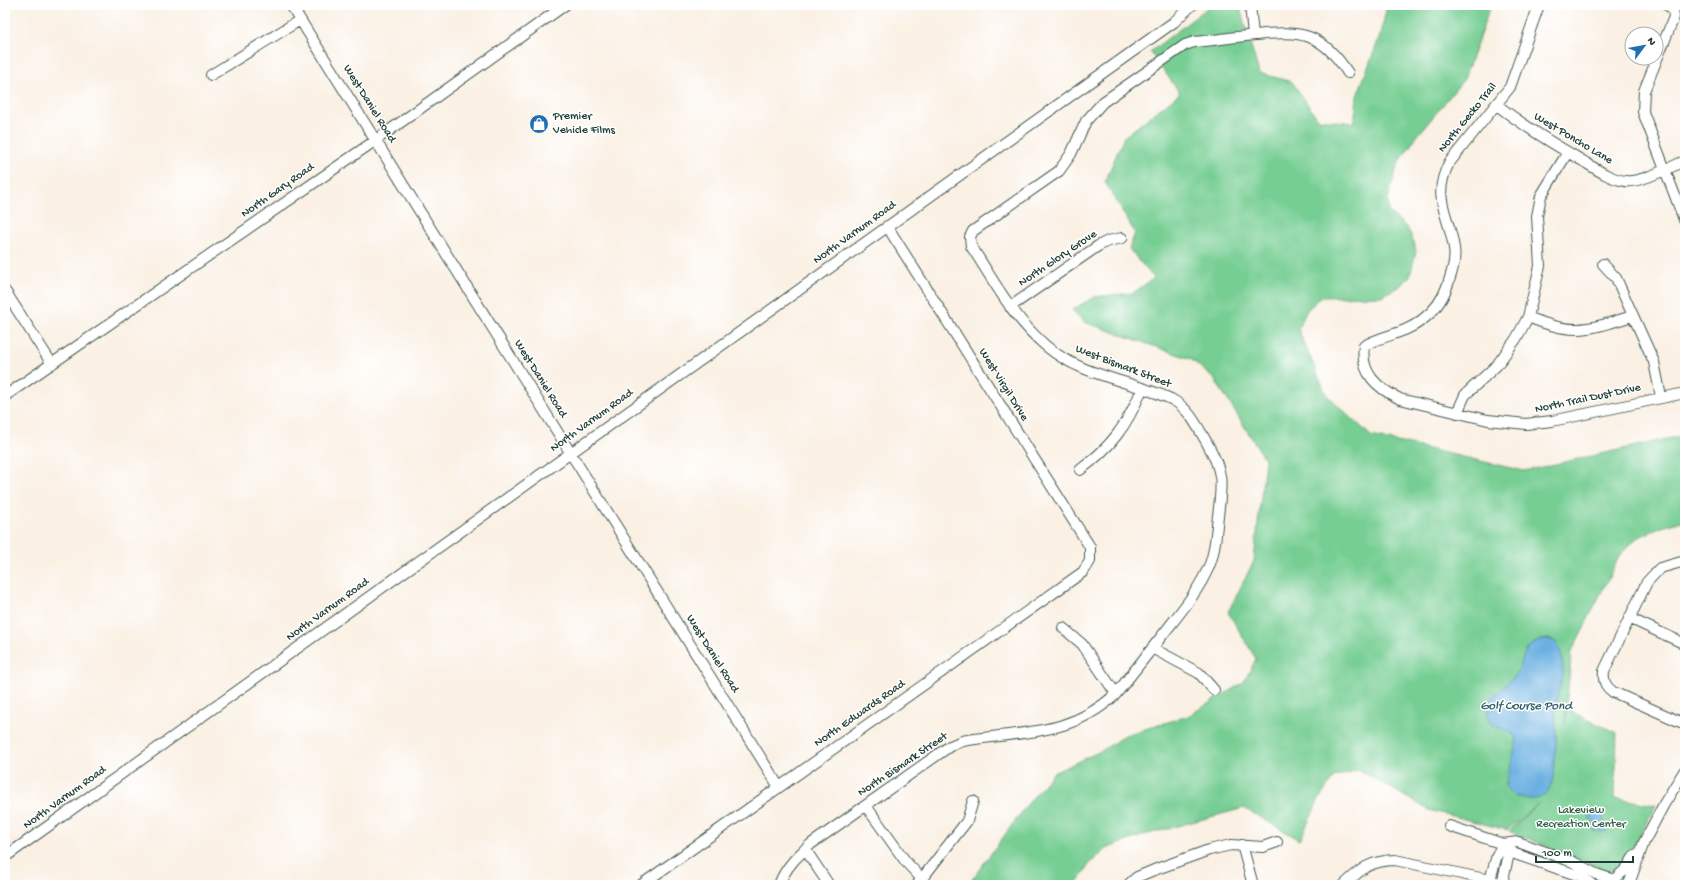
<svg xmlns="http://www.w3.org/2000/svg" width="1690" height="890" font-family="'Gochi Hand',sans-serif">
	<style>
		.green { fill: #76ce93; stroke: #4a8664 }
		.water { fill: #6bb0e1; stroke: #45768a }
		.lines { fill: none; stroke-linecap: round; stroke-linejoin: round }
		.minor-casing { stroke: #40584e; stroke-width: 12 }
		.minor { stroke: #fff; stroke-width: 10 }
		.labels { text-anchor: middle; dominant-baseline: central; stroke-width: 3; stroke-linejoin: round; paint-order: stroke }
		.street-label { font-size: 12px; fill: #1f3d34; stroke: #fff }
		.poi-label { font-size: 12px; fill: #1f3d34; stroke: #fff; text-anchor: start }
		.park-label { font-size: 12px; fill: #35614c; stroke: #fff }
		.water-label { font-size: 13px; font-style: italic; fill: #366068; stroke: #fff }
	</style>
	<rect width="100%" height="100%" fill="#fff"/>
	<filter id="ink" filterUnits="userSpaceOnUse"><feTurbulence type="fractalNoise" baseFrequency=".025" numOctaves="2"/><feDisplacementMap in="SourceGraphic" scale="8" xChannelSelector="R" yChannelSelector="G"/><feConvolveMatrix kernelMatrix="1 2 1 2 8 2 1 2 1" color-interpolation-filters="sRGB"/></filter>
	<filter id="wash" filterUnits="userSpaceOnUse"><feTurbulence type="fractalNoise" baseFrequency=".012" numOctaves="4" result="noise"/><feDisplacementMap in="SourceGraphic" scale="16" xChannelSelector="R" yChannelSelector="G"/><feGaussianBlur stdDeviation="0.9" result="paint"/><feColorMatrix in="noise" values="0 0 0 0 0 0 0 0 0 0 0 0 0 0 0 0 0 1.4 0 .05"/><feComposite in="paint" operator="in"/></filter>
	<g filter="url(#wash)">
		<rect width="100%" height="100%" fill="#faf0e3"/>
		<!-- green -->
		<path class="green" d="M 1211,5 L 1239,5 L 1259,73 L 1292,82 L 1318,119 L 1354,123 L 1357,96 L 1381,33 L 1387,5 L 1491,5 L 1464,79 L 1414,140 L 1397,166 L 1388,199 L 1389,212 L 1406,227 L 1411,235 L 1416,251 L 1410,276 L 1399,287 L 1381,296 L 1321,297 L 1307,310 L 1298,329 L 1326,394 L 1371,436 L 1524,471 L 1685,435 L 1685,520 L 1662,527 L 1637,538 L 1620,555 L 1572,651 L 1564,725 L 1567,710 L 1617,733 L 1615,798 L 1656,805 L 1625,862 L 1609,872 L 1509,831 L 1539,803 L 1507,830 L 1429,810 L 1359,770 L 1334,777 L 1318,801 L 1300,840 L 1244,808 L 1144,835 L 1108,848 L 1091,862 L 1075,885 L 968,885 L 1026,806 L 1053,773 L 1103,750 L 1125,735 L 1188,716 L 1244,682 L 1256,659 L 1228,612 L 1254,561 L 1265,459 L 1215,380 L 1191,359 L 1084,322 L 1072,310 L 1094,297 L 1133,293 L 1154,278 L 1129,249 L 1135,233 L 1105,182 L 1124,137 L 1180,93 L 1150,52 Z"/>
		<!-- water -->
		<path class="water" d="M 1546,639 L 1555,641 C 1572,666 1556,688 1555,715 C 1555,725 1557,735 1556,745 C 1556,750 1554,755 1554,760 C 1554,783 1550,806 1520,797 C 1512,795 1508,793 1506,784 L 1517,739 C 1508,726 1494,731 1490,721 C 1480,696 1503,691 1514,676 C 1527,659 1519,645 1546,639 Z
			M 1591,811 L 1604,812 L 1603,824 L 1607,824 L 1606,832 L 1594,831 L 1595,821 L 1590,820 Z"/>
	</g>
	<g filter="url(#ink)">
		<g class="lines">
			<!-- minor casing -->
			<g class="minor-casing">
				<path id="minor" d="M 291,5 L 779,787
					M 1250,5 L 1253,35
					M 1539,5 L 1510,87 L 1449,163 C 1431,198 1449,214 1454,248 C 1456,260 1452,272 1448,284 C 1443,299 1436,310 1422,320 C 1405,334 1382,335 1364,346 C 1360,373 1377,388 1400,399 L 1488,420 L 1526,424 L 1552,421 L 1685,393
					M 1667,5 L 1673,10 L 1674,17 L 1644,91 L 1643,112 L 1685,222
					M 211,75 L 300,20
					M 1497,105 C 1524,126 1553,144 1583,161 C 1596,169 1610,179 1625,181 C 1641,183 1670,167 1685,161
					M 1603,264 L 1616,278 L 1654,362 L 1661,397
					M 5,291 L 52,364
					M 1010,307 L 1098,246 L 1108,241 L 1122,238
					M 1528,317 C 1573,336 1587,330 1632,316
					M 5,396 L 376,140 L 565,5
					M 1457,413 L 1465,395 L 1497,365 L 1516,339 L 1528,317 L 1540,266 L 1537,216 L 1541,196 L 1568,152
					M 1080,470 C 1111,447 1127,426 1142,389
					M 1685,561 L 1660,568 L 1647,582 L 1604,671 C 1603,681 1605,686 1613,692 L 1685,724
					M 1629,618 L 1685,644
					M 1063,628 L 1082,644 L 1116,694
					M 1152,648 L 1199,673 L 1214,690
					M 866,806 L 906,862 L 922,879
					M 1449,826 L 1503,844 L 1518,842 L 1573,862 L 1596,874 L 1611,879
					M 1503,844 L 1515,854 L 1580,876 L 1593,885
					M 1242,845 L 1253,885
					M 805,849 L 829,885
					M 5,857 L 1174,22 L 1192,5
					M 1616,878 L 1626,869 L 1635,855
					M 1490,880 L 1497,855 L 1503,844
					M 1502,884 L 1508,858 L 1503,844
					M 1629,884 L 1644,842 L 1664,804 L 1685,770
					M 641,885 L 1083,572 L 1090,561 L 1090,547 L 887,226
					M 779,885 C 785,868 797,856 811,844 L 950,746 L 962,741 C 1020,731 1070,737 1116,694 C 1131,675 1146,656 1161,637 C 1179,614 1199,591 1210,564 C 1216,548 1216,531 1218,516 C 1222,483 1224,473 1207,443 C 1197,426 1189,408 1171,399 C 1130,380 1081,376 1046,346 C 1013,318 994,281 971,246 L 970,237 L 973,231 L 1059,171 L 1071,154 L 1086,121 L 1103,102 L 1185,45 L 1194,42 C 1215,40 1235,37 1256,35 C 1302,30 1322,33 1348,73
					M 917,885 L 967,821 L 973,801
					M 1128,885 L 1137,877 L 1154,870 L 1209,850 L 1231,845 L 1263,847 L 1277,842
					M 1344,885 C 1362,868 1370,861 1395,860 L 1490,880 L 1504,885"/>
			</g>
			<!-- minor -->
			<use href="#minor" class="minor"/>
		</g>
	</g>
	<!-- icons -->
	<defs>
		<g id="shop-disc" transform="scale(1)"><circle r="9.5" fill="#1f6fb2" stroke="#fff"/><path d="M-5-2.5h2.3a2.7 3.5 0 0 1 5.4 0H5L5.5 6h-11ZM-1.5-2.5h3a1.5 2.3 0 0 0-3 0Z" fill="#fff"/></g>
	</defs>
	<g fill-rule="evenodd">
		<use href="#shop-disc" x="539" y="124"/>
	</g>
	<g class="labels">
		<!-- street labels -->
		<g class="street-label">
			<text transform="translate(369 104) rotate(58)">West Daniel Road</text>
			<text transform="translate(1468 118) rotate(-51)">North Gecko Trail</text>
			<text transform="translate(1573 139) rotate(31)">West Poncho Lane</text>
			<text transform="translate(278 191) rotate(-35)">North Gary Road</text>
			<text transform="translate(855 233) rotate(-36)">North Varnum Road</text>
			<text transform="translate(1058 259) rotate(-34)">North Glory Grove</text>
			<text transform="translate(1123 367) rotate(21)">West Bismark Street</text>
			<text transform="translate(540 379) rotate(58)">West Daniel Road</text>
			<text transform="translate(1003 385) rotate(58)">West Virgil Drive</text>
			<text transform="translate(1588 399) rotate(-12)">North Trail Dust Drive</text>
			<text transform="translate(592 421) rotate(-36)">North Varnum Road</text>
			<text transform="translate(328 610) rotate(-36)">North Varnum Road</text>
			<text transform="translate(712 654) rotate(58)">West Daniel Road</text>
			<text transform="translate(860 714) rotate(-35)">North Edwards Road</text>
			<text transform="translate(903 765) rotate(-34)">North Bismark Street</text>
			<text transform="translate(65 798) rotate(-36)">North Varnum Road</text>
		</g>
		<!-- poi labels -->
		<g class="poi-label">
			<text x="553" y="117">Premier<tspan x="553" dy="14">Vehicle Films</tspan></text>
		</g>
		<!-- park labels -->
		<g class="park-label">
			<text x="1581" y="811">Lakeview<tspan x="1581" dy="14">Recreation Center</tspan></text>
		</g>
		<!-- water labels -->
		<g class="water-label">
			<text x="1526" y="706">Golf Course Pond</text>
		</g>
	</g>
	<!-- margin -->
	<rect width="1690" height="890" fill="none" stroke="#fff" stroke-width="20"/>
	<!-- north arrow -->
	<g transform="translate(1644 46) rotate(58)"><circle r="19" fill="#ffffff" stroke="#a5b1ae"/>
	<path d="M0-3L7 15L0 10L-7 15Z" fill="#1f6fb2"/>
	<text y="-6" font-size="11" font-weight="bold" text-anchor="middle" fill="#1f3d34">N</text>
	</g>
	<!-- scale -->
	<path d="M1536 856v6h97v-6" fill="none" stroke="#1f3d34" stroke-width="2"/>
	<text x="1542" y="856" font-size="12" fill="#1f3d34" stroke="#ffffff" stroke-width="3" paint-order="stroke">100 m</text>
</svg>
